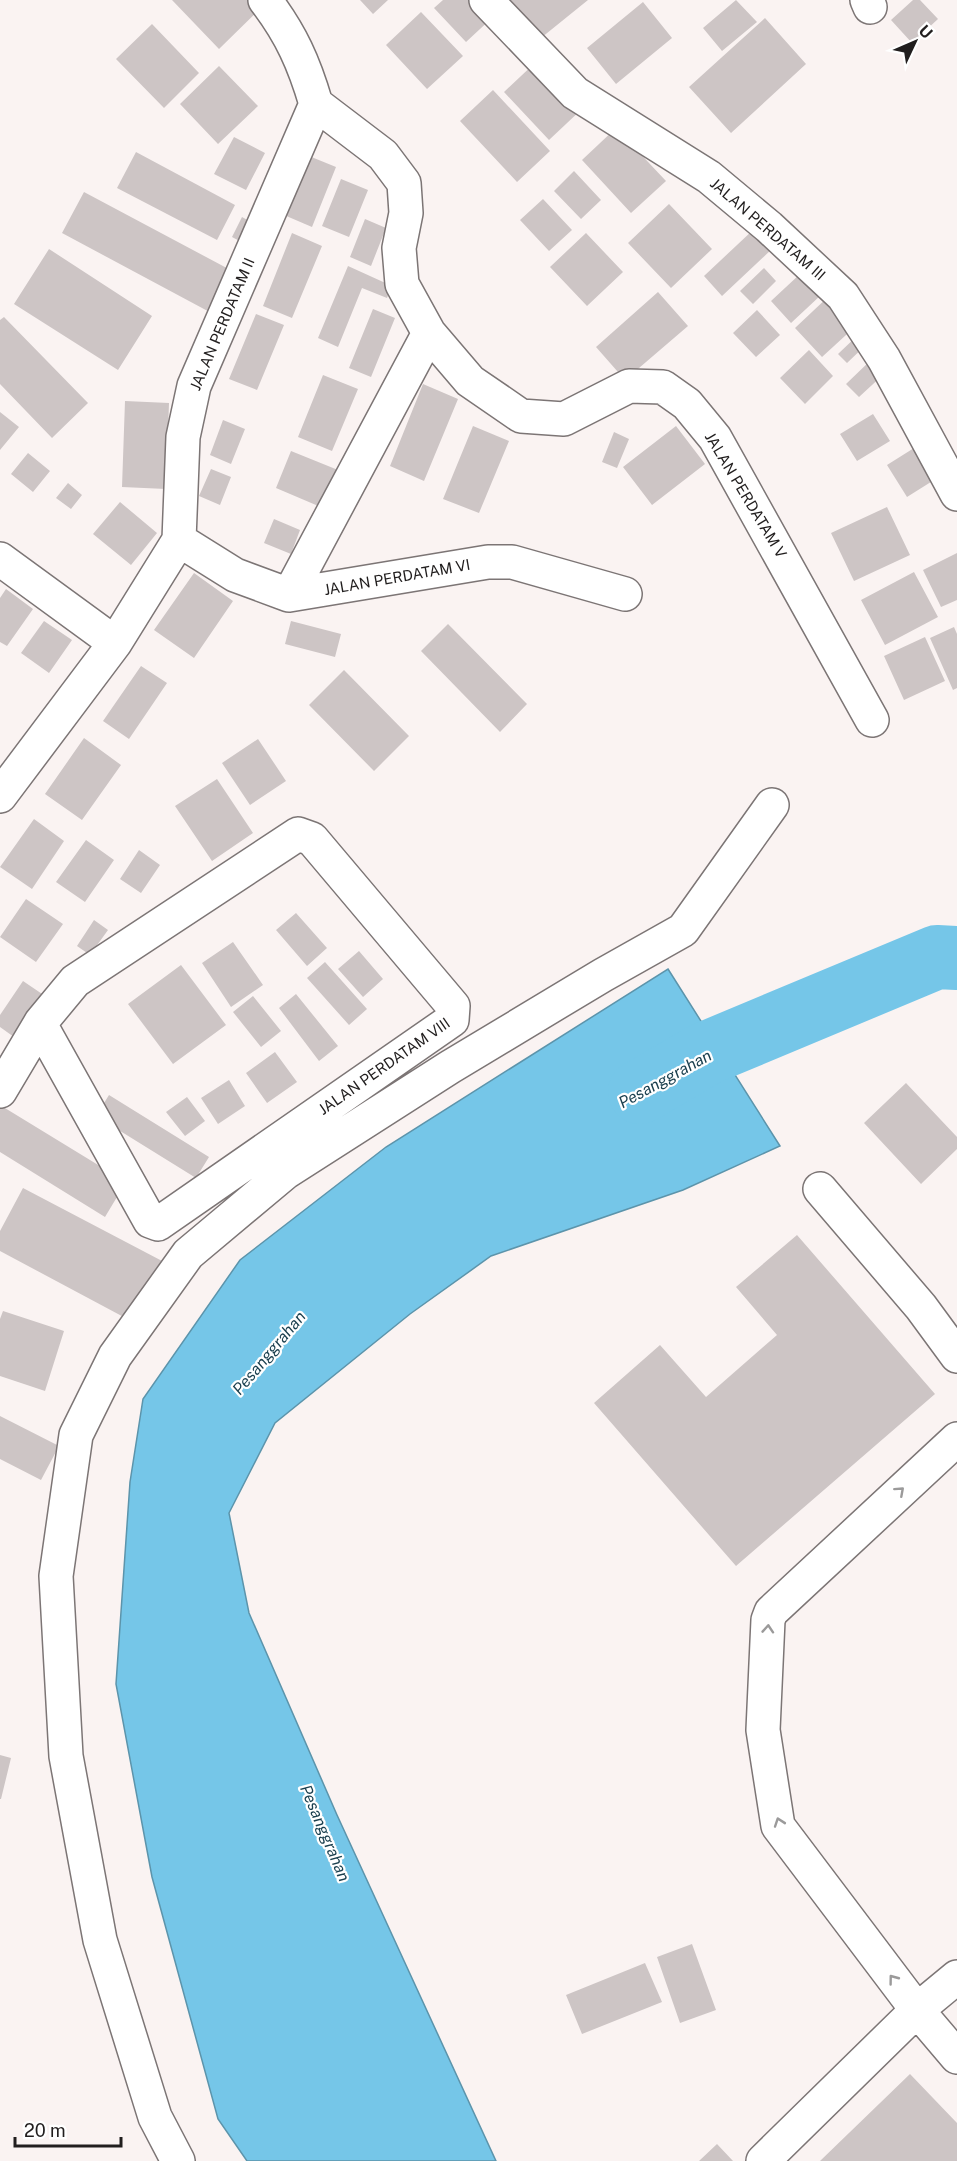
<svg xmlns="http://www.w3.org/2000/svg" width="957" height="2161" font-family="'Public Sans',sans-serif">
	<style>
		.water { fill: #75c6e8; stroke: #5c94ab; stroke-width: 1.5 }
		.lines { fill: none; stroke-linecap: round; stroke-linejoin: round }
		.river { stroke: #75c6e8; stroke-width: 64 }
		.building { fill: #cdc5c5 }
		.minor-casing { stroke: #7c7575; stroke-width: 36 }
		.minor { stroke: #fff; stroke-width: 33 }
		.oneway { stroke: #9b9a9a }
		.labels { text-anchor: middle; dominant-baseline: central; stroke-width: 4.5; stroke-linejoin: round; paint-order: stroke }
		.street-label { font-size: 15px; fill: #211e1e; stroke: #fff }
		.water-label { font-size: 16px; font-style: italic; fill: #1b404f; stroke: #fff }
	</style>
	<rect width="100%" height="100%" fill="#faf3f2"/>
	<!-- water -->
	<path class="water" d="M 668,969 L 780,1146 L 683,1190 L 491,1256 L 410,1314 L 275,1423 L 229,1513 L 249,1613 L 337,1815 L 496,2161 L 247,2161 L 218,2119 L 152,1877 L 116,1684 L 130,1482 L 143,1399 L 240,1260 L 386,1147 Z"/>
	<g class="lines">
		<!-- river -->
		<path class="river" d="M 640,1092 L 707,1053 L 937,957 L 957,958"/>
	</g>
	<!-- building -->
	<path class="building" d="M 172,0 L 257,0 L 263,6 L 219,49 Z
		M 360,0 L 388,0 L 373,14 Z
		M 443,0 L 479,0 L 494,16 L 466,42 L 434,8 Z
		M 502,0 L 588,0 L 536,42 Z
		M 736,0 L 757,22 L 722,51 L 703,28 Z
		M 913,0 L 920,0 L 938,19 L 912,43 L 891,20 Z
		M 643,2 L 672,38 L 616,84 L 587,48 Z
		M 421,12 L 463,56 L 427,89 L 386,45 Z
		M 765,18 L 806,64 L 731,133 L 689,87 Z
		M 152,24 L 199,73 L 164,108 L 116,59 Z
		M 538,60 L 583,108 L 549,140 L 504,92 Z
		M 219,66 L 258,106 L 218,144 L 180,104 Z
		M 493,90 L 550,151 L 517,182 L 460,121 Z
		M 616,128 L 666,181 L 631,213 L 582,160 Z
		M 234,137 L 265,153 L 246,190 L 214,174 Z
		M 136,152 L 235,205 L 217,240 L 117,188 Z
		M 309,156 L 336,167 L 312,227 L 284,215 Z
		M 574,171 L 601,200 L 581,219 L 554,191 Z
		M 341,179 L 368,190 L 349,237 L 322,226 Z
		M 84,192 L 238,274 L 217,316 L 62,233 Z
		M 543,199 L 572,230 L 549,251 L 520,220 Z
		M 669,204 L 712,249 L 671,288 L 628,243 Z
		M 242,217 L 262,228 L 251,247 L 232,237 Z
		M 365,219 L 386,228 L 371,266 L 350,257 Z
		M 753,230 L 772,249 L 722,296 L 704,276 Z
		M 292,233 L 322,246 L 292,318 L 263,306 Z
		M 586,233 L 623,272 L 587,306 L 550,267 Z
		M 49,249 L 152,316 L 118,370 L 14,304 Z
		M 348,266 L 392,286 L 387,298 L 362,288 L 338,347 L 318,338 Z
		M 764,268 L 776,281 L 753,304 L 740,291 Z
		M 800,274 L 821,295 L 791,323 L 771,301 Z
		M 658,292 L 688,326 L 625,380 L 596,347 Z
		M 830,295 L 858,324 L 822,357 L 795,328 Z
		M 373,309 L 395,318 L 371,377 L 349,368 Z
		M 757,310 L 780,335 L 756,357 L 733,333 Z
		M 256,314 L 284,325 L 257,390 L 229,379 Z
		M 4,317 L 88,403 L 52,438 L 0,384 L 0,320 Z
		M 859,334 L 868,343 L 847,363 L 838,354 Z
		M 809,350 L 833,376 L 805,404 L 780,378 Z
		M 872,359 L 885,373 L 859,397 L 846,384 Z
		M 323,375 L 358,389 L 332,451 L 298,437 Z
		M 423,384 L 458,399 L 424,481 L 390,466 Z
		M 125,401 L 169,403 L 166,489 L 122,487 Z
		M 0,412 L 19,427 L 0,450 Z
		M 873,414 L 890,441 L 857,461 L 840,434 Z
		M 223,420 L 245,429 L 231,464 L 210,455 Z
		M 473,426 L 509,441 L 479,513 L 443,499 Z
		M 676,426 L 705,464 L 652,505 L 623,467 Z
		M 614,432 L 629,439 L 617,468 L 602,462 Z
		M 922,443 L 942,475 L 907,497 L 887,465 Z
		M 291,451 L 338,470 L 323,508 L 276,488 Z
		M 28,453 L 50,471 L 33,492 L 11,474 Z
		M 211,469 L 231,477 L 220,505 L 199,496 Z
		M 68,483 L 82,495 L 71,509 L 56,498 Z
		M 120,502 L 157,533 L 131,565 L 93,534 Z
		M 887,507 L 910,555 L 854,581 L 831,533 Z
		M 274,519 L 300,530 L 291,554 L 264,543 Z
		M 957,553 L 957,600 L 941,607 L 923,570 Z
		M 914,572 L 938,617 L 885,645 L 861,600 Z
		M 194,573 L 233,601 L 194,658 L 154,630 Z
		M 6,589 L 33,609 L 7,646 L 0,642 L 0,598 Z
		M 44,621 L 72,640 L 49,673 L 21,653 Z
		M 291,621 L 341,634 L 335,657 L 285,644 Z
		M 448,624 L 527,704 L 500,732 L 421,651 Z
		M 954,627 L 957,634 L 957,688 L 953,690 L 930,638 Z
		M 925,637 L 945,681 L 904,700 L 884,656 Z
		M 141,666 L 167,683 L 129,739 L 103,721 Z
		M 344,670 L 409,736 L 374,771 L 309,705 Z
		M 84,738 L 121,765 L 82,820 L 45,794 Z
		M 258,739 L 286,781 L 250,805 L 222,763 Z
		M 217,779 L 253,833 L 212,861 L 175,806 Z
		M 34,819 L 64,841 L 32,889 L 0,867 Z
		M 86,840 L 114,860 L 85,902 L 56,882 Z
		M 139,850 L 160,865 L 141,893 L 120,879 Z
		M 26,899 L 63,924 L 36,962 L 0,937 Z
		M 296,913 L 327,948 L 307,966 L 276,930 Z
		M 94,920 L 108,930 L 90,955 L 77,946 Z
		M 233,942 L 263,985 L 231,1007 L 202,963 Z
		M 359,951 L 383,979 L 363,997 L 338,969 Z
		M 325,962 L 367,1009 L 349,1025 L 307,978 Z
		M 181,965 L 226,1025 L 173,1064 L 128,1004 Z
		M 23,981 L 51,1000 L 21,1042 L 0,1027 L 0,1015 Z
		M 296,994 L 338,1046 L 319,1061 L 279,1008 Z
		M 253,996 L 281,1031 L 261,1047 L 233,1012 Z
		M 275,1052 L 297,1082 L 267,1103 L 246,1073 Z
		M 229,1080 L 245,1106 L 218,1124 L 201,1098 Z
		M 906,1083 L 957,1137 L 957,1149 L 921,1184 L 864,1123 Z
		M 109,1095 L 209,1157 L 196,1178 L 96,1116 Z
		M 187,1097 L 205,1121 L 185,1136 L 166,1112 Z
		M 0,1105 L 126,1182 L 105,1217 L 0,1152 Z
		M 23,1188 L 164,1262 L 133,1322 L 0,1251 L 0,1231 Z
		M 797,1235 L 935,1394 L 736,1566 L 594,1403 L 660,1345 L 706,1397 L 777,1335 L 736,1287 Z
		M 3,1311 L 64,1331 L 45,1391 L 0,1376 L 0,1319 Z
		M 0,1416 L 59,1446 L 41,1480 L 0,1459 Z
		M 0,1755 L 11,1758 L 1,1799 L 0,1799 Z
		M 692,1944 L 716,2010 L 680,2023 L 657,1957 Z
		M 645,1963 L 662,2002 L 582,2034 L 566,1995 Z
		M 910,2074 L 957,2123 L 957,2161 L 820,2161 Z
		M 717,2144 L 733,2161 L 699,2161 Z"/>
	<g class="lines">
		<!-- minor casing -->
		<g class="minor-casing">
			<path id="minor" d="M 486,0 L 575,93 L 709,177 L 769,227 L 843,296 L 884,359 L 957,494
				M 867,0 L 870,7
				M 316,104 L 383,155 L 404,183 L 406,213 L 399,248 L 402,284 L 429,333 L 470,381 L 521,416 L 564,419 L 629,386 L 663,387 L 687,404 L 715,438 L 872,720
				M 179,540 L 235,575 L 289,595 L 488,562 L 512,562 L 625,594
				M 0,559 L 115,643
				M 289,595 L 429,333
				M 0,796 L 115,643 L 179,540 L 183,437 L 194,386 L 316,104 C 304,63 291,34 265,0
				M 0,1091 L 41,1022 L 75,981 L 298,834 L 312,839 L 453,1006 L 452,1020 L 158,1224 L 150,1221 L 40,1024
				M 820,1189 L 921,1307 L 957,1356
				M 957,1439 L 771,1612 L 768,1620 L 763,1730 L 778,1826 L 917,2010 L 957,2057
				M 178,2161 L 155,2117 L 100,1940 L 66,1756 L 56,1576 L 76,1435 L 115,1356 L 188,1254 L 286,1172 L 450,1067 L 603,975 L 683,930 L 772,805
				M 763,2161 L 917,2010 L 957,1977"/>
		</g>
		<!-- minor -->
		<use href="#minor" class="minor"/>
	</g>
	<!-- one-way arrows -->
	<defs><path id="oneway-chevron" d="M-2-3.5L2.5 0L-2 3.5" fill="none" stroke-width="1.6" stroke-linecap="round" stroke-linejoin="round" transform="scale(1.5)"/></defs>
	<g class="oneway">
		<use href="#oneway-chevron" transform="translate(900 1491) rotate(-42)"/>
		<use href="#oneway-chevron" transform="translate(768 1629) rotate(-86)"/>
		<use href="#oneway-chevron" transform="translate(779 1822) rotate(-109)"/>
		<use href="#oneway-chevron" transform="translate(893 1979) rotate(-127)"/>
	</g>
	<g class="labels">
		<!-- street labels -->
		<g class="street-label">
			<text transform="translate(768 229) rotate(41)">JALAN PERDATAM III</text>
			<text transform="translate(222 324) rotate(-67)">JALAN PERDATAM II</text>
			<text transform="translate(746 495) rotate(59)">JALAN PERDATAM V</text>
			<text transform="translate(397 577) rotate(-10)">JALAN PERDATAM VI</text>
			<text transform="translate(384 1066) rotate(-35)">JALAN PERDATAM VIII</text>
		</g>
		<!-- water labels -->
		<g class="water-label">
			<text transform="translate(665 1079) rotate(-29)">Pesanggrahan</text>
			<text transform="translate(269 1353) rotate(-50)">Pesanggrahan</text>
			<text transform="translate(325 1833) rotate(67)">Pesanggrahan</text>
		</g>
	</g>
	<!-- north arrow -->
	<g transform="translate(915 42) rotate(46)" stroke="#ffffff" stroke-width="4.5" paint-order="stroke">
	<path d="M0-4.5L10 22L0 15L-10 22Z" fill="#211e1e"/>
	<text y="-9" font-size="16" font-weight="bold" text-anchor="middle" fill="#211e1e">U</text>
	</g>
	<!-- scale -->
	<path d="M15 2137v9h106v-9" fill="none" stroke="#211e1e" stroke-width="3"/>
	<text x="24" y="2137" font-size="18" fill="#211e1e" stroke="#ffffff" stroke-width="4.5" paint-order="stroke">20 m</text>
</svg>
